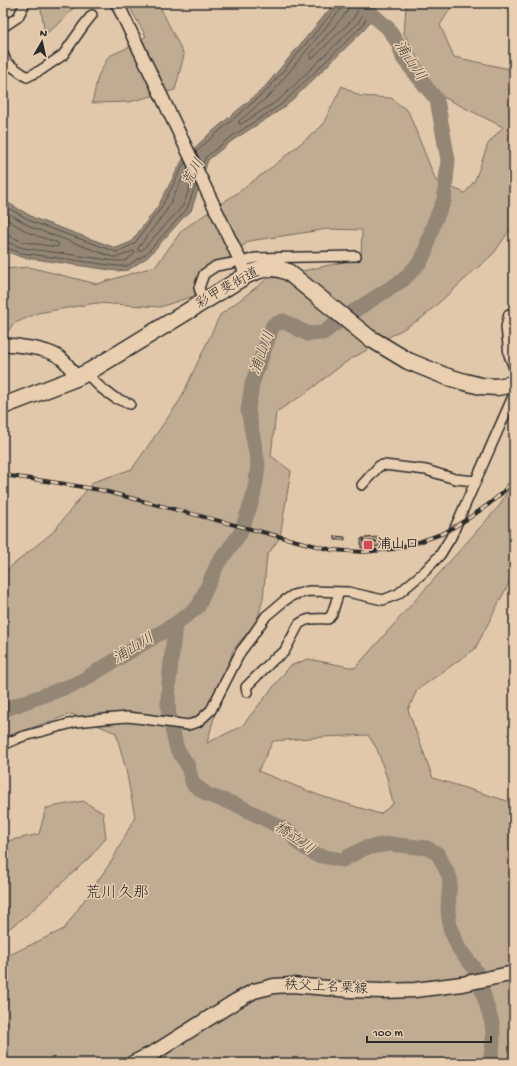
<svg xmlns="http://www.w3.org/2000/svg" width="517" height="1066" font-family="'Gochi Hand','Klee One',sans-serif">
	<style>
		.green { fill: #c0ab93; stroke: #766b5f; fill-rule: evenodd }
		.water { fill: #948675; stroke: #6a6257 }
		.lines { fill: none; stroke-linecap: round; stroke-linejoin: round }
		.shore { stroke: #554f49; stroke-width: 1 }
		.river { stroke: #948675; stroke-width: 15 }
		.building { fill: #a99882; stroke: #2b2b2b }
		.street-casing { stroke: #2b2b2b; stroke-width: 12 }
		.secondary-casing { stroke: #2b2b2b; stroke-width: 15 }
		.primary-casing { stroke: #2b2b2b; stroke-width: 17 }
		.highway-casing { stroke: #2b2b2b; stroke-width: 19 }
		.street { stroke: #e9cfb0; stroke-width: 9 }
		.secondary { stroke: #e9cfb0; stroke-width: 12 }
		.primary { stroke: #e9cfb0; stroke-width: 14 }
		.highway { stroke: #e9cfb0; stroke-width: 16 }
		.rail-casing { stroke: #2b2b2b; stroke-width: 4 }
		.rail { stroke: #e9cfb0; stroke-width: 2.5; stroke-dasharray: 8; stroke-linecap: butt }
		.poi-dot { fill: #d1495b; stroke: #e9cfb0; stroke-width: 1.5 }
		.labels { text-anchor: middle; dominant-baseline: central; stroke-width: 3; stroke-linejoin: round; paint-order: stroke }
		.street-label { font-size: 14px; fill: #2b2b2b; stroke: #e9cfb0 }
		.poi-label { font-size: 14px; font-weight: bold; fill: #2b2b2b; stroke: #e9cfb0; text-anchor: start }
		.water-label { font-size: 15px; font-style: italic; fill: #45423e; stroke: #e9cfb0 }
		.quarter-label { font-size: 16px; fill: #2b2b2b; stroke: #e9cfb0 }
	</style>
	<rect width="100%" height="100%" fill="#e1c8ab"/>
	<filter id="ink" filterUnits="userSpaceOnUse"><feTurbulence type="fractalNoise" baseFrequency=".025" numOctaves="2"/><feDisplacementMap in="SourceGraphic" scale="8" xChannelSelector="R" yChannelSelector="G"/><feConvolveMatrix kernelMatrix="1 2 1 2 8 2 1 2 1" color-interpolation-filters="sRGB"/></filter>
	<g filter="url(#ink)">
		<!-- green -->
		<path class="green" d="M 40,3 L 78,3 L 60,23 L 45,34 Z
			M 127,3 L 158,3 L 184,55 L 175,90 L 129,102 L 92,103 L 98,76 L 109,56 L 127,48 L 146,36 Z
			M 408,3 L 454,3 L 440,25 L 454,57 L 514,70 L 514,224 L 494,253 L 422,318 L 346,362 L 303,395 L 276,412 L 271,456 L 291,471 L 280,537 L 267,556 L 263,599 L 257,621 L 233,650 L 207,743 L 242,726 L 290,666 L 308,659 L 355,668 L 500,505 L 514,478 L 514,573 L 475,649 L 417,690 L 408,710 L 433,778 L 514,803 L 514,1063 L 3,1063 L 3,958 L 64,929 L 113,859 L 135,817 L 126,770 L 116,733 L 71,714 L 3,738 L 3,573 L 53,532 L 93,482 L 132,469 L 180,400 L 220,315 L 267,279 L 361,258 L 362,230 L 328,229 L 249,241 L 199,283 L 194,296 L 160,307 L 96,303 L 38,313 L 13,324 L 3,339 L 3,269 L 29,267 L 97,284 L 156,266 L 182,230 L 237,193 L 272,167 L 322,126 L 342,86 L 360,96 L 391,98 L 408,111 L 436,181 L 465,193 L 475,180 L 488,144 L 503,127 L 437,94 L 404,34 L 406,6 ZM 368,735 L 377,749 L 387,778 L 393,804 L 380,814 L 318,795 L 258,771 L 273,741 L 323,737 Z
			M 83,801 L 103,813 L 106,838 L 90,857 L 26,916 L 3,933 L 3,842 L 39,834 L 46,808 Z"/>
		<!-- water -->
		<path class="water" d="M 335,3 L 379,3 L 366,28 L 285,107 L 233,140 L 208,160 L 191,211 L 182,219 L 148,257 L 128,270 L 117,271 L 21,257 L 3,250 L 3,200 L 36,219 L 116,248 L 131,242 L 158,206 L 183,159 L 207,136 L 263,89 Z"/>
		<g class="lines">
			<!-- shore -->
			<path class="shore" d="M 343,3 L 342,7 L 340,10 L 270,95 L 239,121 L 239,124 L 241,124 L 279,100 L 358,23 L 369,3
				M 349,3 L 348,8 L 346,13 L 310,55 L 310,58 L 313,58 L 353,19 L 362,3
				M 196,152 L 210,139 L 266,91 L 337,7 L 338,3
				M 202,165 L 206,157 L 231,137 L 282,104 L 362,26 L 375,3
				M 188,168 L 166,211 L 138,248 L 138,251 L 142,250 L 183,206 L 193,178
				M 3,205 L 35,223 L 117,252 L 134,244 L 161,208 L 185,162
				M 3,210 L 33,228 L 113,257 L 118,257 L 133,251 L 135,252 L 135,253 L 125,261 L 117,261 L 23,248 L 7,242 L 3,242
				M 3,217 L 29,233 L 58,243 L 59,245 L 57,247 L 24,242 L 9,236 L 3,235
				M 3,247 L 22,253 L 117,266 L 127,266 L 146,254 L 187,209 L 196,184"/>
			<!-- river -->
			<path class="river" d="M 175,624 L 169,682 L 168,703 L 169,717 L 177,749 L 187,764 L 193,784 L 208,795 L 237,805 L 265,819 L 291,833 L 298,843 L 316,855 L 342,860 L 365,848 L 389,844 L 427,848 L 438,854 L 450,878 L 448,909 L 450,928 L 459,949 L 471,964 L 477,973 L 492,1023 L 493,1032 L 493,1043 L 490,1063
				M 3,710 L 78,683 L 175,624 L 198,607 L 218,563 L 240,534 L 252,501 L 256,482 L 258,464 L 248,410 L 252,384 L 273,325 L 283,321 L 308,334 L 323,333 L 346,316 L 403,280 L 421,261 L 426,250 L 428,241 L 434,223 L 444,200 L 448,160 L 437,100 L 418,77 L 403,58 L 398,43 L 388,28 L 373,15 L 364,5"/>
		</g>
		<!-- building -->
		<path class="building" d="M 335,536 L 345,537 L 345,540 L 335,540 Z
			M 380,537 L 381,541 L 364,543 L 363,538 Z
			M 363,538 L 364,543 L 381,541 L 381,546 L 361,548 L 361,539 Z"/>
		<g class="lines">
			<!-- street casing -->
			<g class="street-casing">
				<path id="street" d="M 3,27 L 18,17 L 25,3
					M 3,54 L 7,63 L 27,77 L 41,70 L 63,55 L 84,25 L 92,15
					M 248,260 L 255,258 L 356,256
					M 204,301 L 199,288 L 204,274 L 216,266 L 233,263
					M 509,314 L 506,327 L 509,355 L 514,368
					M 86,373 L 101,388 L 115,398 L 130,404
					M 362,485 L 379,466 L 384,465 L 426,470 L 455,479 L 476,481
					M 247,692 L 246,687 L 274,659 L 284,652 L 299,624 C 308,617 318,619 328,619 L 332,614 L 339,592
					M 3,745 L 21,737 L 76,722 L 104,719 L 127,717 L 145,719 L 188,725 L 198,722 L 211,710 L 241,651 L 251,638 L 266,616 L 284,601 L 293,595 L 309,591 L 348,592 L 383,600 L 398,594 L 424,572 L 440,555 L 451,537 L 514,394"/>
			</g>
			<!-- secondary casing -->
			<g class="secondary-casing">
				<path id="secondary" d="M 117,3 L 247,275
					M 3,344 C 20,346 51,348 63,360 C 69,365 72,372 76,378"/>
			</g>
			<!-- primary casing -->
			<g class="primary-casing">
				<path id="primary" d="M 133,1063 L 157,1051 L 236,1001 L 254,991 L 274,986 L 292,985 L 351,990 L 382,991 L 415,990 L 462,984 L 514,973"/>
			</g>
			<!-- highway casing -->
			<g class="highway-casing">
				<path id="highway" d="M 3,406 L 76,378 L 90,371 L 247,275 C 263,268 271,265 288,272 L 368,337 L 408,361 L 445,376 L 465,382 L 481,386 L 497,387 L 514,384"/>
			</g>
			<!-- street -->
			<use href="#street" class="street"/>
			<!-- secondary -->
			<use href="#secondary" class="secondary"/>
			<!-- primary -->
			<use href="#primary" class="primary"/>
			<!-- highway -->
			<use href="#highway" class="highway"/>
			<!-- rail casing -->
			<g class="rail-casing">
				<path id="rail" d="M 3,475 L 59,483 L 100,490 L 289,539 L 332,550 L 364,552 L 393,549 L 419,542 L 444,533 L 469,518 L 489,504 L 502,493 L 514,479"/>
			</g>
			<!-- rail -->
			<use href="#rail" class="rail"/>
		</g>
	</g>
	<!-- markers -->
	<rect class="poi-dot" x="363" y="540" width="10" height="10" rx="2"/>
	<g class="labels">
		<!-- street labels -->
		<g class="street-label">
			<text transform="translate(228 289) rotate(-29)">彩甲斐街道</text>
			<text transform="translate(326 988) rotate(3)">秩父上名栗線</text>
		</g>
		<!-- poi labels -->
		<g class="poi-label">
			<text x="377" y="545">浦山口</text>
		</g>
		<!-- water labels -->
		<g class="water-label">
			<text transform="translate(409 61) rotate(56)">浦山川</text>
			<text transform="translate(194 173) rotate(-61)">荒川</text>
			<text transform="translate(263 353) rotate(-70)">浦山川</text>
			<text transform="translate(134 649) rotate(-31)">浦山川</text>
			<text transform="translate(294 839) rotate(35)">橋立川</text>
		</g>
		<!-- quarter labels -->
		<g class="quarter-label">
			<text x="117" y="894">荒川久那</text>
		</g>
	</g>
	<!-- margin -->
	<rect width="517" height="1066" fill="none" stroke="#e9cfb0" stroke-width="16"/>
	<rect x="8" y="8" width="501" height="1050" fill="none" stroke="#2b2b2b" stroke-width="1.5" filter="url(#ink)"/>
	<!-- north arrow -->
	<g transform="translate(42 42) rotate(9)" stroke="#e9cfb0" stroke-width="3" paint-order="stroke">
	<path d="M0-3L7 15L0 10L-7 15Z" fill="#2b2b2b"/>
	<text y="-6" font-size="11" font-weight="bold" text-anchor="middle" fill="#2b2b2b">N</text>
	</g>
	<!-- scale -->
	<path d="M367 1036v6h124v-6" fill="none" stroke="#2b2b2b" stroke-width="2"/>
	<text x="373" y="1036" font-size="12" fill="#2b2b2b" stroke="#e9cfb0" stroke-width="3" paint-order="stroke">100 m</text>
</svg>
